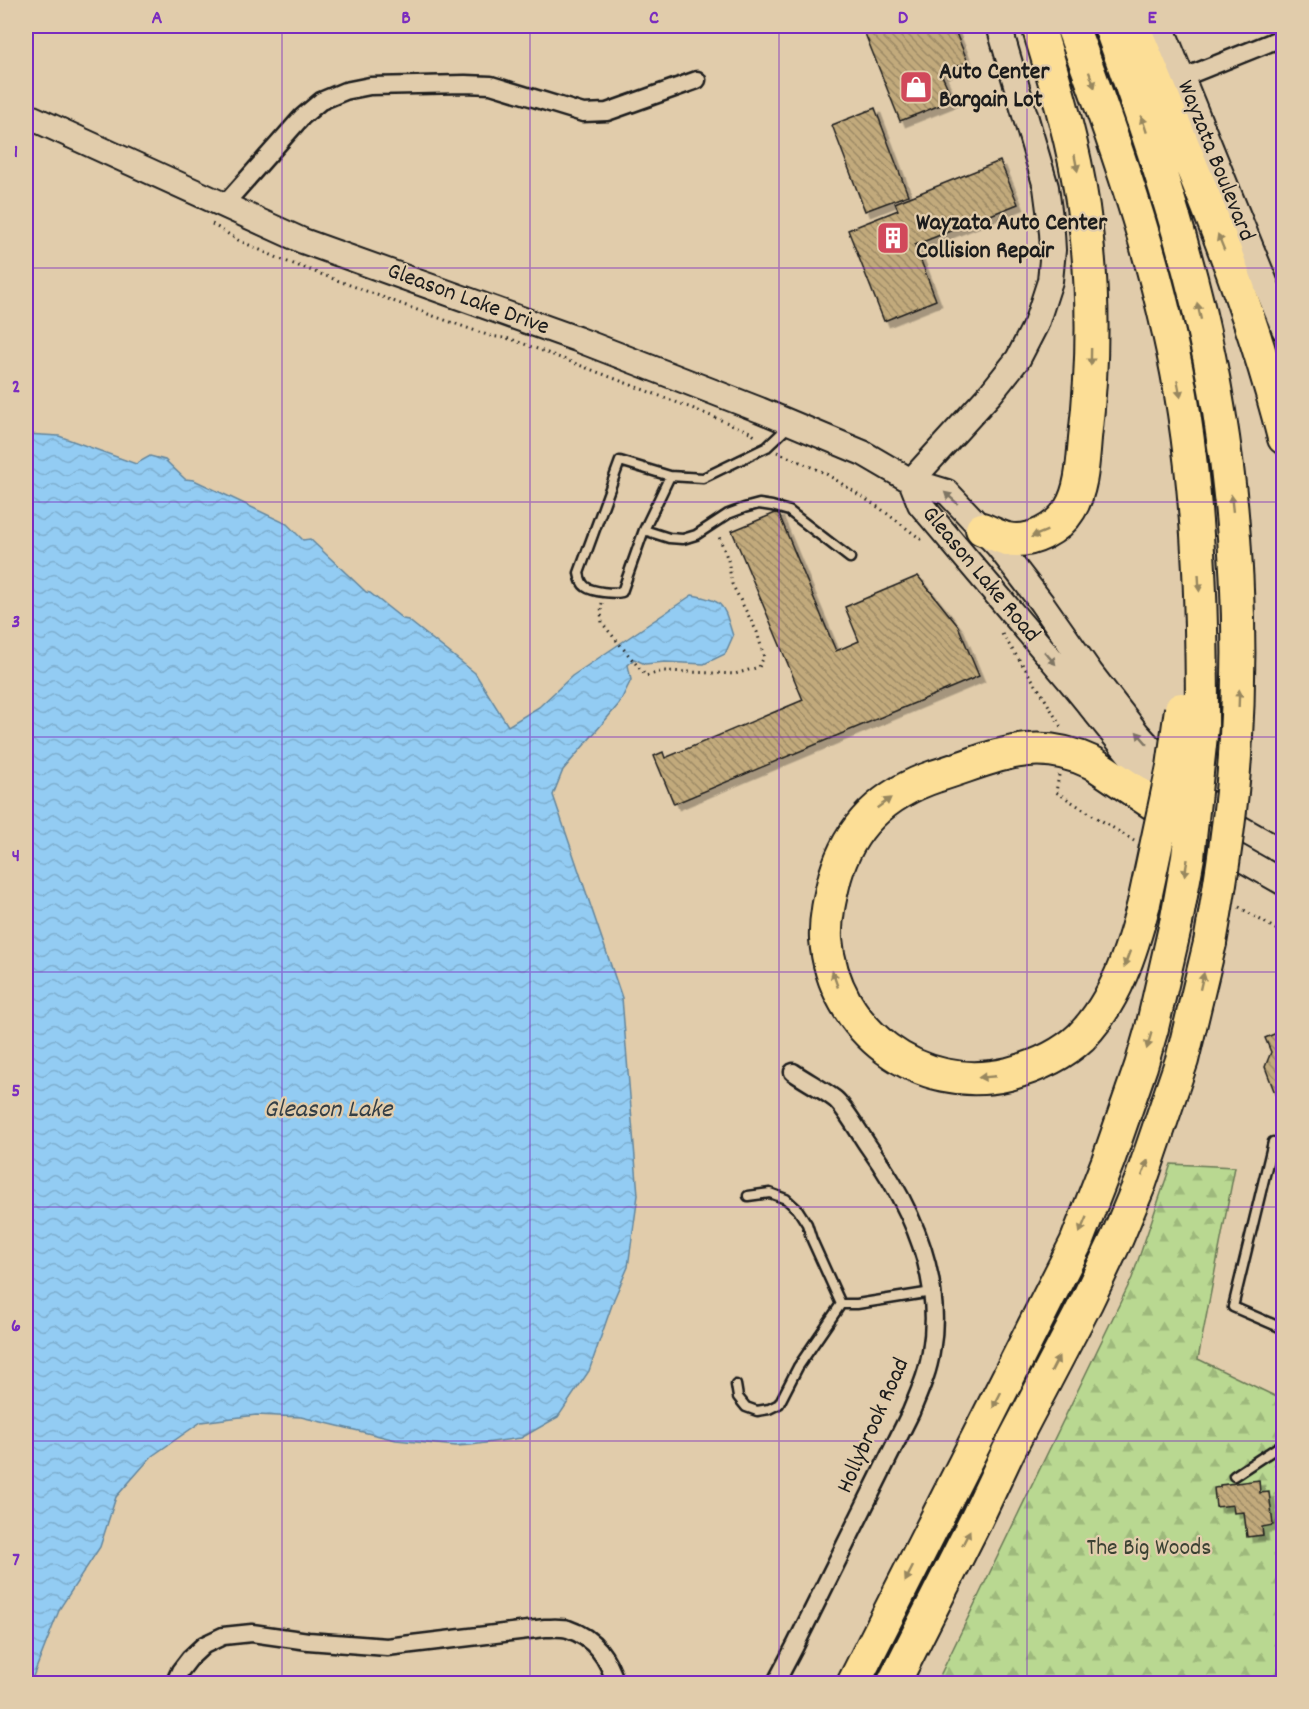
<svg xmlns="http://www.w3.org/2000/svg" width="1309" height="1709" font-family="Dekko,sans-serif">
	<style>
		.forest { fill: url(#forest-firs); stroke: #6a7a56; stroke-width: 1.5 }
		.water { fill: url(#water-waves); stroke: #63869d; stroke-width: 1.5 }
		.building { fill: url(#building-back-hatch); stroke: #1c1c1c; stroke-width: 1.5; filter: url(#shadow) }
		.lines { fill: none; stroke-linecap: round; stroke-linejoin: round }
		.lane-casing { stroke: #1c1c1c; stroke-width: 13 }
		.street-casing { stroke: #1c1c1c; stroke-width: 21 }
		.secondary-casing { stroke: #1c1c1c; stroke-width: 28 }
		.highway-casing { stroke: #1c1c1c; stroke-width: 36 }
		.path { stroke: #1c1c1c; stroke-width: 3; stroke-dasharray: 1.5 4.5; stroke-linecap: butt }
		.lane { stroke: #e1ccab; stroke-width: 8 }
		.street { stroke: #e1ccab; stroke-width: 16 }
		.secondary { stroke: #e1ccab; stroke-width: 24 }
		.highway { stroke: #fcde96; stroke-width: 32 }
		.highway-bridge-casing { stroke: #1c1c1c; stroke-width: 36; stroke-linecap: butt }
		.highway-bridge { stroke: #fcde96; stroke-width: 32 }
		.oneway { fill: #97875f }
		.oneway2 { fill: #7e7464 }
		.grid { fill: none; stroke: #7b2cbf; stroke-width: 1.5; stroke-opacity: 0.55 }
		.labels { text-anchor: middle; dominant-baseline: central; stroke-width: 4.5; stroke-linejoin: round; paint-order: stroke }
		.poi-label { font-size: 24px; font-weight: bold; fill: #1c1c1c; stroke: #e1ccab; text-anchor: start }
		.street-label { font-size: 24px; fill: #1c1c1c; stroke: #e1ccab }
		.park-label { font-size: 24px; fill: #3b4233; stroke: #e1ccab }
		.water-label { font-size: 26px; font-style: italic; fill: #343f47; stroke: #e1ccab }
		.neatline { fill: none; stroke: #7b2cbf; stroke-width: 2 }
		.grid-label { font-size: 20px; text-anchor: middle; font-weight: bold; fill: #7b2cbf }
	</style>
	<defs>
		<pattern id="forest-firs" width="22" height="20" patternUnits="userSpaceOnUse" patternTransform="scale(1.5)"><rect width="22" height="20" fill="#b9d891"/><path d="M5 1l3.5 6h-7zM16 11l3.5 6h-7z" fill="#9eb97c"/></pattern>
		<pattern id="water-waves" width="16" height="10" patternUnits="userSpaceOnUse" patternTransform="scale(1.5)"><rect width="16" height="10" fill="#93ccf3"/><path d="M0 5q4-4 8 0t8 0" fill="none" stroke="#7eafd0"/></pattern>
		<pattern id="building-back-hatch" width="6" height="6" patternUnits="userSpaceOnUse" patternTransform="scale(1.5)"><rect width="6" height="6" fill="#c2aa7c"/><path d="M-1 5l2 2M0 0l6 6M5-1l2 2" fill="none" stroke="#9d8a65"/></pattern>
		<filter id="shadow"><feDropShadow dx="5.5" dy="5.5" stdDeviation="0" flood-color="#0004"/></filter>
	</defs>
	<rect width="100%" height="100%" fill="#e1ccab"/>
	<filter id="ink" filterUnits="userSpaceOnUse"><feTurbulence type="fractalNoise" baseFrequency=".0167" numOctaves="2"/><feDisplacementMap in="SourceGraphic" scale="12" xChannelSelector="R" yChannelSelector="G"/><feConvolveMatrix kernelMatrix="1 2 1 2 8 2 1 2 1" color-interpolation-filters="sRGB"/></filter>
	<g filter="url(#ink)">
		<!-- forest -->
		<path class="forest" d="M 1171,1164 L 1235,1167 L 1198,1359 L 1283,1400 L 1283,1683 L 936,1684 L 1132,1278 Z"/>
		<!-- water -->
		<path class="water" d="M 26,434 L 59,436 L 136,464 L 150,456 L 165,460 L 185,479 L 194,480 L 287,524 L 303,540 L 310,539 L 366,592 L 370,593 L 403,619 L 408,620 L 475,673 L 508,726 L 539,707 L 572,676 L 692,595 C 726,601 723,605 733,636 L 725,654 L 704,664 L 665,662 L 645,664 L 634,659 L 628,665 L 631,680 L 619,704 L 563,770 L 553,795 L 622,998 L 638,1195 L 628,1267 L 614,1299 L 589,1371 L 558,1417 L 521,1438 L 471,1445 L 456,1446 L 396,1440 L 301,1417 L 256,1415 L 201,1422 L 152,1456 L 116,1497 L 100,1547 L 60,1608 L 30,1684 L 26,1683 Z"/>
		<!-- building -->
		<path class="building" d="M 862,26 L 953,26 L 968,62 L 941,73 L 953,100 L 900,121 Z
			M 875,108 L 908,195 L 865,211 L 832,125 Z
			M 1000,161 L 1018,204 L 915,245 L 936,300 L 884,321 L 848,230 L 898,210 L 895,203 Z
			M 778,512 L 836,651 L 859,641 L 845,607 L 918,576 L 958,626 L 979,676 L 674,804 L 654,756 L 663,752 L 665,758 L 803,700 L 732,531 Z
			M 1281,1031 L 1284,1032 L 1284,1117 L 1265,1067 L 1271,1052 L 1265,1038 Z
			M 1259,1480 L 1260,1493 L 1269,1492 L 1273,1525 L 1262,1527 L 1263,1535 L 1247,1537 L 1244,1512 L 1234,1513 L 1233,1505 L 1216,1507 L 1214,1488 L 1220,1487 L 1220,1485 Z"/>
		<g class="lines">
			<!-- lane casing -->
			<g class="lane-casing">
				<path id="lane" d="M 670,476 L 620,461 L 579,573 C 580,578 581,584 586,587 C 593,592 614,594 622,592 L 644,530 L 670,476 L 703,478 L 767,447 L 789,426
					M 644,530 L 669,538 L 683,539 L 696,535 L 728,514 L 744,508 L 759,504 L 772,506 L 789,511 L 850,558
					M 1284,1147 L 1273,1142 L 1233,1307 L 1284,1329
					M 841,1304 L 857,1304 L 932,1292
					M 736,1385 L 738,1397 L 746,1407 L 757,1411 L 769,1409 L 779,1404 L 798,1367 L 841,1304 L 812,1240 L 807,1224 L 798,1210 L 786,1199 L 770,1193 L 748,1196
					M 1234,1476 L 1284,1443"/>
			</g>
			<!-- street casing -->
			<g class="street-casing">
				<path id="street" d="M 1182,78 L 1284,37
					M 224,205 L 302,117 L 321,101 L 345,91 L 370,86 L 465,84 L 491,85 L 583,113 L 607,112 L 697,80
					M 174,1684 L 180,1671 L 190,1658 L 204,1645 L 223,1636 L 252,1633 L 308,1641 L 387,1647 L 545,1628 C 552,1628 561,1627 568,1629 C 595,1638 608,1658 616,1684
					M 775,1684 L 795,1646 L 911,1412 C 919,1392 928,1373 931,1352 C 944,1278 911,1206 869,1147 C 861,1136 845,1107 835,1099 C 822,1089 806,1081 793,1072"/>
			</g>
			<!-- secondary casing -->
			<g class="secondary-casing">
				<path id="secondary" d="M 1161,26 L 1284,329
					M 26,115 L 303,241 L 577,339 L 760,410 L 863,453 L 911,481 L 947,492 L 998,546 L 1041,602 L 1090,672 L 1137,733 L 1179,779 L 1193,792 L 1240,828 L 1284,853
					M 911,481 L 920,504 L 1069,680 L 1147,776 L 1202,835 L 1219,846 L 1284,883
					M 911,481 L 991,393 L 1018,359 L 1036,324 L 1050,281 L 1053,250 L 1052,233 L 1046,187 L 999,26"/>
			</g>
			<!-- highway casing -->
			<g class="highway-casing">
				<path id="highway" d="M 1072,26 C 1118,150 1164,281 1184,413 C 1200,517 1202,622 1202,726
					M 1110,26 C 1143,118 1175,211 1198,306 C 1233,454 1245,605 1235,756
					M 1133,26 C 1190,160 1248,295 1284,438
					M 982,529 C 990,532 999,537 1007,539 C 1031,544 1058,529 1070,509 C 1082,490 1083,461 1085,438 C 1094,361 1094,283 1083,207 C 1074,145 1056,85 1038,26
					M 1144,903 C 1132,950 1116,1001 1081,1037 C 1061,1056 1035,1067 1009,1074 C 920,1096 833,1030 826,939 C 825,918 830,897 835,877 C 850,825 885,793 936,776 C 995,758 1033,734 1093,763 L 1185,825
					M 853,1684 L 1076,1243 L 1108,1161 L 1141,1066 L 1152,1028 L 1176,923
					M 893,1684 L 977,1518 L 1008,1452 L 1086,1303 L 1117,1238 L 1140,1183 L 1182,1060 L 1210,943"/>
			</g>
			<!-- path -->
			<path class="path" d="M 212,224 L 238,240 L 280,259 L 428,314 L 490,336 L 511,339 L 694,409 L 750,432 L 757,438
				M 777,452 L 825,473 L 881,509 L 922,540
				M 602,603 L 601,612 L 602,623 L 646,676 L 663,671 L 735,674 L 759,667 L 764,657 L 757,632 L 732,584 L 728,560 L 718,534
				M 1002,634 L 1042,694 L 1061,727
				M 1059,775 L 1056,792 L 1134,841
				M 1239,907 L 1284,934"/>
			<!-- lane -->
			<use href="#lane" class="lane"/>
			<!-- street -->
			<use href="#street" class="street"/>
			<!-- secondary -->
			<use href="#secondary" class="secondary"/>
			<!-- highway -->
			<use href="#highway" class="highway"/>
			<!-- highway-bridge casing -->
			<g class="highway-bridge-casing">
				<path id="highway-bridge" d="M 1144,903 L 1173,767 L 1181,709
					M 1176,923 L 1188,857 L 1202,726
					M 1210,943 C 1221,881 1231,819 1235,756"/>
			</g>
			<!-- highway-bridge -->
			<use href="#highway-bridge" class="highway-bridge"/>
		</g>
		<!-- one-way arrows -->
		<defs><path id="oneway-solid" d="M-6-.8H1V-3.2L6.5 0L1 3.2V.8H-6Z" transform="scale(1.5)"/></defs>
		<g class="oneway">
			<use href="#oneway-solid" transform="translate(1092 80) rotate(70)"/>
			<use href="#oneway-solid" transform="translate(1144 124) rotate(-108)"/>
			<use href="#oneway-solid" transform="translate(1076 163) rotate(79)"/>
			<use href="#oneway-solid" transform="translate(1221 242) rotate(-112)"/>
			<use href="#oneway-solid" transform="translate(1199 311) rotate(-103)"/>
			<use href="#oneway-solid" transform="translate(1091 357) rotate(91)"/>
			<use href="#oneway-solid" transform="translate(1179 389) rotate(79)"/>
			<use href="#oneway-solid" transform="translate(1232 503) rotate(-96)"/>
			<use href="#oneway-solid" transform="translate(1039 534) rotate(158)"/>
			<use href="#oneway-solid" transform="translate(1199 583) rotate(87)"/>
			<use href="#oneway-solid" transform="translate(1239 698) rotate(-88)"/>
			<use href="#oneway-solid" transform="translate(884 803) rotate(-36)"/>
			<use href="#oneway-solid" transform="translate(1186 868) rotate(100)"/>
			<use href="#oneway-solid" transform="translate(1127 959) rotate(110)"/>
			<use href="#oneway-solid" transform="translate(835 979) rotate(-109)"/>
			<use href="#oneway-solid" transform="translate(1202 981) rotate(-77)"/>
			<use href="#oneway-solid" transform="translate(1149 1041) rotate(106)"/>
			<use href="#oneway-solid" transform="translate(987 1077) rotate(175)"/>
			<use href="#oneway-solid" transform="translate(1145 1168) rotate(-70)"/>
			<use href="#oneway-solid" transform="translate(1083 1225) rotate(113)"/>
			<use href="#oneway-solid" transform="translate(1055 1364) rotate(-63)"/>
			<use href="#oneway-solid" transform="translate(997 1400) rotate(117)"/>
			<use href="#oneway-solid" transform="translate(966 1538) rotate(-63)"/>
			<use href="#oneway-solid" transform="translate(909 1574) rotate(117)"/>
		</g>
		<g class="oneway2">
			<use href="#oneway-solid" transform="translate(951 498) rotate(-139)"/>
			<use href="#oneway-solid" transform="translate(1050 658) rotate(49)"/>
			<use href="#oneway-solid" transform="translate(1142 738) rotate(-131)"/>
		</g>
	</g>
	<!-- grid -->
	<path class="grid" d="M 282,26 L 282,1684M 530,26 L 530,1684M 779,26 L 779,1684M 1027,26 L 1027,1684M 26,268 L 1284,268M 26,502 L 1284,502M 26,737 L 1284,737M 26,972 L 1284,972M 26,1207 L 1284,1207M 26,1441 L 1284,1441"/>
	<!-- icons -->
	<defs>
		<g id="shop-square" transform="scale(1.725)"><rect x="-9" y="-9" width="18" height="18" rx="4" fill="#d1495b" stroke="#e1ccab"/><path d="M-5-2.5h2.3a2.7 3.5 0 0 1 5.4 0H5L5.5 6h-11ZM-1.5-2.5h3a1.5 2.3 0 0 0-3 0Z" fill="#fff"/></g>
		<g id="building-square" transform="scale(1.725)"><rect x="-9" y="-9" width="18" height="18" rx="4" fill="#d1495b" stroke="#e1ccab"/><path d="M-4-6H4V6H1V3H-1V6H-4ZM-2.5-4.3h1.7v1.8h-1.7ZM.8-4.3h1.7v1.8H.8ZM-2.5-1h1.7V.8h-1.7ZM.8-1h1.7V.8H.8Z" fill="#fff"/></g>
	</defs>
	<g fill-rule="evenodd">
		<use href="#shop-square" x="916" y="87"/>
		<use href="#building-square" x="893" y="238"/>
	</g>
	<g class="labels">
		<!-- poi labels -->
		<g class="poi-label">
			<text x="939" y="73">Auto Center<tspan x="939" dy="28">Bargain Lot</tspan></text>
			<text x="916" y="224">Wayzata Auto Center<tspan x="916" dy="28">Collision Repair</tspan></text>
		</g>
		<!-- street labels -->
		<g class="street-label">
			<text transform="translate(1215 161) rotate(68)">Wayzata Boulevard</text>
			<text transform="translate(468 300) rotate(20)">Gleason Lake Drive</text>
			<text transform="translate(980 575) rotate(50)">Gleason Lake Road</text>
			<text transform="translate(874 1426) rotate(-66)">Hollybrook Road</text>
		</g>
		<!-- park labels -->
		<g class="park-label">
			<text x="1149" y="1549">The Big Woods</text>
		</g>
		<!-- water labels -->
		<g class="water-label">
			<text x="328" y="1110">Gleason Lake</text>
		</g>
	</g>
	<!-- margin -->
	<rect width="1309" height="1709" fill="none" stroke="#e1ccab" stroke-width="66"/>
	<rect x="33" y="33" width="1243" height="1643" class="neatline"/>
	<g class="grid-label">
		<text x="157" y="23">A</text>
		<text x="406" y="23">B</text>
		<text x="654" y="23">C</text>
		<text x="903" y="23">D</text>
		<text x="1152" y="23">E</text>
		<text x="16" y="157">1</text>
		<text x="16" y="392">2</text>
		<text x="16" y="627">3</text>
		<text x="16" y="861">4</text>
		<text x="16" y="1096">5</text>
		<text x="16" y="1331">6</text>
		<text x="16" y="1565">7</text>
	</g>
</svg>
